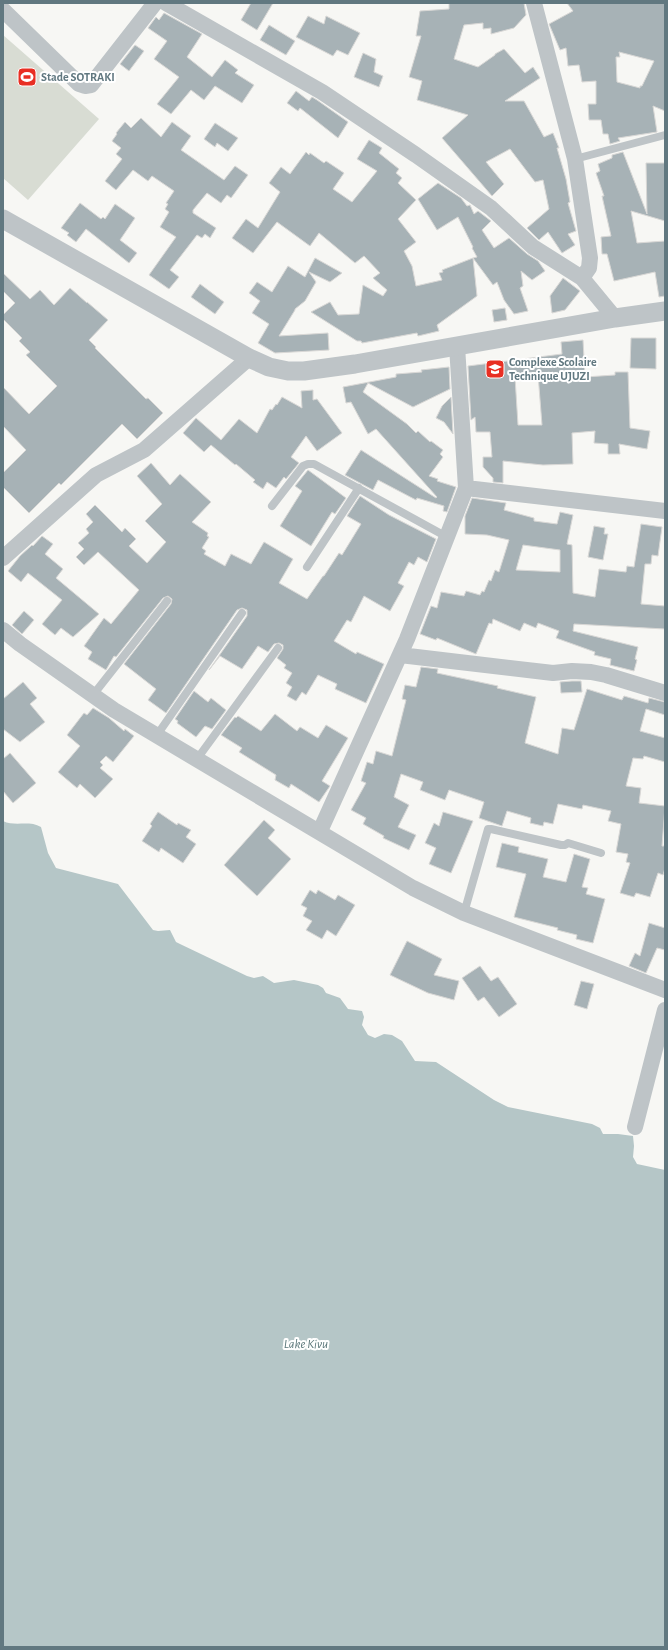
<svg xmlns="http://www.w3.org/2000/svg" width="668" height="1650" font-family="'Alegreya Sans',sans-serif">
	<style>
		.green { fill: #d8dcd3 }
		.water { fill: #b5c6c7 }
		.building { fill: #a7b2b6; stroke: #d9d8d6; fill-rule: evenodd }
		.lines { fill: none; stroke-linecap: round; stroke-linejoin: round }
		.service { stroke: #bec4c7; stroke-width: 8 }
		.minor { stroke: #bec4c7; stroke-width: 16 }
		.tertiary { stroke: #bec4c7; stroke-width: 19 }
		.labels { text-anchor: middle; dominant-baseline: central; stroke-width: 4; stroke-linejoin: round; paint-order: stroke }
		.poi-label { font-size: 12px; font-weight: bold; fill: #617880; stroke: #fff; text-anchor: start }
		.water-label { font-size: 13px; font-style: italic; fill: #5c787b; stroke: #fff }
	</style>
	<rect width="100%" height="100%" fill="#f7f7f4"/>
	<!-- green -->
	<path class="green" d="M 3,35 L 99,119 L 28,200 L 3,178 Z"/>
	<!-- water -->
	<path class="water" d="M 3,821 C 15,827 29,820 41,827 L 48,853 L 56,868 L 118,884 L 153,930 L 158,931 L 170,930 L 176,942 L 180,944 L 247,976 L 254,978 L 263,976 L 274,983 L 294,980 L 318,985 L 323,988 L 326,993 L 340,998 L 348,1009 L 362,1011 L 364,1017 L 362,1025 L 368,1035 L 375,1038 L 384,1034 L 392,1035 L 402,1041 L 415,1061 L 436,1062 L 494,1100 L 508,1107 L 592,1124 L 600,1128 L 603,1134 L 618,1134 L 633,1136 L 634,1146 L 633,1157 L 637,1164 L 665,1170 L 665,1647 L 3,1647 Z"/>
	<!-- building -->
	<path class="building" d="M 251,3 L 273,3 L 257,30 L 241,20 Z
		M 449,3 L 524,3 L 526,15 L 514,28 L 491,34 L 491,28 L 483,29 L 483,23 L 464,25 L 454,59 L 478,67 L 495,55 L 495,54 L 504,49 L 525,73 L 533,67 L 540,78 L 505,101 L 524,101 L 544,137 L 553,133 L 559,148 L 557,148 L 566,179 L 570,202 L 568,203 L 576,231 L 568,234 L 575,245 L 562,253 L 548,232 L 539,240 L 527,228 L 549,209 L 543,180 L 535,182 L 510,149 L 486,162 L 504,184 L 492,196 L 442,138 L 468,115 L 417,100 L 422,81 L 409,77 L 421,36 L 416,36 L 420,11 L 449,9 Z
		M 567,3 L 665,3 L 665,111 L 653,106 L 657,132 L 618,138 L 620,141 L 610,144 L 608,134 L 603,134 L 601,120 L 589,120 L 588,104 L 596,104 L 596,81 L 582,82 L 579,65 L 568,66 L 566,48 L 560,50 L 549,24 L 573,11 ZM 619,52 L 654,61 L 642,86 L 640,86 L 640,88 L 617,82 L 616,57 L 620,57 Z
		M 164,13 L 202,34 L 187,57 L 212,77 L 225,60 L 238,70 L 235,73 L 254,85 L 242,103 L 215,86 L 204,100 L 191,90 L 171,114 L 157,104 L 179,77 L 154,59 L 167,41 L 148,28 L 156,17 L 159,20 Z
		M 308,16 L 324,24 L 326,16 L 360,33 L 348,55 L 337,50 L 333,56 L 296,37 Z
		M 269,25 L 295,41 L 286,55 L 260,40 Z
		M 135,45 L 144,51 L 129,71 L 120,64 Z
		M 363,53 L 376,59 L 374,72 L 383,76 L 379,87 L 354,77 Z
		M 296,91 L 309,101 L 312,97 L 317,100 L 348,122 L 338,138 L 300,108 L 298,111 L 287,103 Z
		M 141,118 L 161,137 L 172,122 L 191,136 L 181,150 L 224,180 L 235,166 L 248,175 L 231,198 L 227,195 L 221,203 L 207,193 L 193,210 L 193,213 L 216,228 L 210,238 L 205,234 L 202,238 L 197,235 L 170,270 L 179,277 L 169,289 L 149,275 L 176,237 L 160,227 L 169,212 L 165,209 L 168,204 L 166,203 L 174,191 L 152,176 L 148,181 L 133,170 L 116,190 L 105,181 L 122,159 L 116,154 L 121,148 L 112,141 L 117,134 L 116,133 L 125,122 L 131,128 Z
		M 215,123 L 238,138 L 228,151 L 217,143 L 215,147 L 204,139 Z
		M 369,140 L 382,148 L 379,153 L 399,169 L 396,173 L 402,178 L 398,183 L 416,200 L 398,219 L 416,242 L 404,251 L 412,266 L 416,286 L 442,280 L 439,273 L 443,272 L 442,270 L 473,258 L 477,296 L 437,325 L 439,331 L 418,336 L 417,333 L 362,343 L 361,341 L 357,341 L 311,312 L 330,302 L 338,315 L 359,314 L 363,285 L 383,296 L 387,290 L 373,278 L 380,273 L 364,256 L 355,263 L 319,233 L 310,246 L 277,222 L 253,253 L 232,238 L 246,219 L 258,228 L 280,192 L 269,183 L 281,167 L 290,174 L 306,152 L 309,155 L 310,153 L 324,163 L 326,161 L 344,173 L 333,189 L 352,202 L 377,171 L 357,159 Z
		M 623,152 L 647,214 L 646,163 L 665,163 L 665,221 L 631,211 L 637,243 L 665,241 L 665,296 L 659,297 L 655,272 L 614,281 L 607,254 L 602,254 L 601,237 L 611,236 L 602,196 L 604,196 L 596,173 L 600,171 L 598,164 L 612,158 L 612,155 Z
		M 438,183 L 461,198 L 467,206 L 470,205 L 474,214 L 478,211 L 491,221 L 482,230 L 494,248 L 509,238 L 527,254 L 538,261 L 545,271 L 532,280 L 521,271 L 523,286 L 520,288 L 528,311 L 514,314 L 504,300 L 497,282 L 493,285 L 473,258 L 477,257 L 472,248 L 473,247 L 458,217 L 437,230 L 418,199 Z
		M 80,203 L 101,219 L 103,217 L 105,219 L 115,204 L 135,218 L 120,240 L 137,253 L 129,263 L 86,229 L 76,242 L 67,235 L 69,233 L 61,228 Z
		M 315,258 L 342,273 L 330,282 L 309,272 L 316,282 L 305,301 L 295,309 L 295,310 L 279,336 L 328,333 L 329,350 L 275,353 L 258,343 L 269,324 L 252,313 L 260,301 L 249,293 L 257,282 L 272,292 L 288,266 L 305,277 Z
		M 3,273 L 30,299 L 40,290 L 54,305 L 70,288 L 87,303 L 87,302 L 108,320 L 89,340 L 96,347 L 95,348 L 146,399 L 148,398 L 163,413 L 137,439 L 122,424 L 61,485 L 59,483 L 29,513 L 3,487 L 3,473 L 26,450 L 3,426 L 3,387 L 29,414 L 57,386 L 26,355 L 30,352 L 19,341 L 22,338 L 3,319 L 3,315 L 15,303 L 3,291 Z
		M 563,278 L 580,291 L 565,310 L 552,313 L 550,296 Z
		M 200,284 L 224,302 L 215,314 L 191,297 Z
		M 505,308 L 507,320 L 494,322 L 492,310 Z
		M 631,338 L 656,338 L 656,369 L 630,368 Z
		M 583,340 L 585,377 L 615,375 L 615,372 L 628,372 L 630,428 L 650,431 L 647,449 L 619,444 L 620,454 L 608,454 L 608,444 L 594,443 L 595,431 L 572,433 L 573,464 L 543,465 L 503,461 L 503,483 L 493,482 L 493,478 L 483,467 L 483,457 L 492,457 L 490,432 L 476,432 L 475,417 L 471,420 L 468,366 L 562,354 L 561,342 ZM 538,374 L 542,425 L 518,425 L 515,377 Z
		M 449,367 L 450,389 L 413,407 L 368,383 L 363,392 L 407,424 L 416,433 L 418,431 L 430,442 L 431,441 L 443,450 L 440,454 L 443,457 L 429,476 L 438,479 L 437,481 L 456,487 L 447,512 L 443,511 L 444,506 L 417,498 L 416,500 L 378,480 L 373,490 L 345,475 L 361,450 L 436,498 L 437,497 L 376,429 L 368,434 L 351,402 L 346,403 L 343,387 L 396,377 L 396,374 L 422,372 L 421,370 Z
		M 313,390 L 313,400 L 317,399 L 342,433 L 317,451 L 306,436 L 291,457 L 299,463 L 286,479 L 284,477 L 276,488 L 267,482 L 263,489 L 253,482 L 255,480 L 236,464 L 235,465 L 211,445 L 204,452 L 183,433 L 196,418 L 221,440 L 239,419 L 257,433 L 270,409 L 272,410 L 276,404 L 277,405 L 282,397 L 302,408 L 301,391 Z
		M 451,397 L 453,434 L 444,422 L 436,418 L 442,406 Z
		M 151,463 L 170,485 L 180,474 L 211,502 L 192,522 L 208,533 L 207,536 L 209,537 L 202,548 L 206,551 L 204,554 L 225,566 L 231,554 L 251,564 L 264,542 L 293,559 L 279,583 L 307,599 L 323,576 L 324,576 L 339,553 L 342,555 L 361,524 L 347,516 L 360,496 L 389,515 L 436,539 L 427,562 L 418,557 L 414,565 L 409,562 L 398,583 L 404,586 L 390,611 L 364,596 L 351,622 L 347,620 L 334,641 L 356,654 L 357,652 L 384,664 L 366,703 L 335,689 L 337,684 L 318,675 L 306,695 L 302,692 L 296,701 L 287,696 L 292,687 L 286,683 L 292,673 L 284,668 L 286,665 L 277,658 L 283,649 L 283,645 L 279,643 L 274,644 L 268,652 L 258,646 L 242,669 L 220,656 L 209,670 L 247,616 L 247,610 L 242,608 L 237,610 L 166,713 L 148,700 L 156,689 L 124,664 L 171,604 L 172,599 L 168,596 L 163,598 L 116,657 L 114,656 L 106,670 L 88,659 L 92,652 L 84,646 L 104,618 L 111,624 L 139,590 L 98,552 L 84,565 L 76,557 L 84,549 L 78,543 L 89,533 L 86,529 L 93,522 L 86,514 L 95,505 L 122,532 L 125,528 L 136,539 L 129,546 L 147,563 L 166,542 L 145,521 L 162,504 L 137,476 Z
		M 308,470 L 346,498 L 335,514 L 332,512 L 311,546 L 280,526 L 302,491 L 295,486 Z
		M 472,498 L 506,503 L 504,510 L 534,518 L 534,521 L 557,524 L 560,512 L 573,515 L 567,544 L 572,545 L 573,593 L 595,597 L 599,569 L 626,572 L 627,566 L 634,567 L 641,524 L 662,527 L 658,556 L 652,555 L 651,564 L 645,564 L 641,604 L 665,606 L 665,629 L 574,624 L 573,631 L 638,647 L 635,659 L 637,660 L 634,671 L 610,665 L 611,659 L 594,655 L 595,652 L 556,638 L 559,631 L 538,623 L 536,628 L 524,623 L 520,631 L 493,619 L 492,624 L 489,623 L 476,654 L 437,638 L 436,640 L 420,634 L 431,606 L 437,608 L 441,592 L 464,596 L 466,591 L 480,595 L 482,591 L 484,592 L 489,580 L 491,581 L 495,570 L 499,572 L 509,540 L 487,535 L 465,534 L 465,516 ZM 523,545 L 560,550 L 560,572 L 516,570 Z
		M 594,526 L 605,528 L 604,534 L 608,534 L 603,560 L 588,557 Z
		M 42,536 L 53,544 L 45,554 L 63,569 L 56,578 L 99,614 L 73,637 L 61,628 L 55,635 L 42,624 L 62,600 L 28,573 L 21,582 L 8,571 L 20,556 L 32,545 L 33,546 Z
		M 24,611 L 34,620 L 22,634 L 12,625 Z
		M 421,667 L 438,669 L 437,673 L 498,686 L 497,688 L 536,697 L 525,743 L 558,754 L 562,728 L 574,730 L 587,689 L 622,700 L 624,696 L 648,703 L 649,698 L 665,702 L 665,715 L 646,709 L 640,731 L 665,738 L 665,762 L 644,756 L 643,759 L 633,758 L 626,786 L 641,788 L 639,803 L 665,806 L 662,846 L 665,846 L 665,868 L 663,875 L 658,873 L 650,897 L 636,893 L 634,897 L 620,893 L 630,863 L 626,862 L 628,854 L 616,852 L 621,824 L 608,821 L 611,811 L 583,805 L 582,809 L 558,804 L 553,824 L 544,822 L 543,826 L 530,823 L 531,818 L 507,811 L 502,826 L 479,818 L 484,802 L 449,790 L 445,800 L 420,790 L 423,782 L 401,774 L 394,797 L 409,805 L 398,827 L 416,835 L 409,850 L 383,838 L 384,836 L 363,824 L 366,818 L 351,810 L 366,783 L 361,781 L 367,762 L 373,764 L 376,751 L 392,756 L 406,700 L 402,699 L 405,685 L 416,687 Z
		M 572,681 L 581,681 L 582,692 L 561,693 L 560,682 Z
		M 23,682 L 37,698 L 30,704 L 45,722 L 20,742 L 3,729 L 3,699 Z
		M 194,691 L 208,702 L 211,698 L 226,710 L 212,729 L 205,726 L 196,737 L 177,723 L 178,721 L 175,719 Z
		M 93,708 L 109,718 L 124,731 L 125,729 L 134,736 L 113,762 L 106,756 L 100,762 L 103,765 L 100,768 L 113,779 L 95,798 L 80,784 L 77,788 L 58,772 L 80,746 L 67,735 L 84,713 L 87,715 Z
		M 275,714 L 297,731 L 300,727 L 318,738 L 326,725 L 348,738 L 322,781 L 330,786 L 319,802 L 291,784 L 289,788 L 275,780 L 276,775 L 239,752 L 242,748 L 221,735 L 235,717 L 236,718 L 238,716 L 261,731 Z
		M 10,753 L 36,783 L 13,803 L 3,791 L 3,759 Z
		M 158,812 L 177,825 L 178,823 L 191,830 L 186,837 L 196,844 L 183,863 L 161,848 L 159,852 L 142,841 L 152,826 L 150,824 Z
		M 443,812 L 473,821 L 451,873 L 429,864 L 436,848 L 425,843 L 434,823 L 439,826 Z
		M 264,820 L 275,830 L 268,838 L 291,859 L 257,896 L 224,865 Z
		M 502,843 L 519,847 L 518,852 L 548,859 L 543,877 L 566,882 L 574,854 L 590,859 L 582,887 L 588,888 L 586,894 L 605,899 L 593,943 L 576,939 L 577,935 L 557,930 L 558,928 L 514,917 L 526,874 L 496,867 Z
		M 310,890 L 316,894 L 318,890 L 335,900 L 338,895 L 355,905 L 336,936 L 327,930 L 322,939 L 306,930 L 312,921 L 303,916 L 307,908 L 301,905 Z
		M 649,923 L 665,928 L 665,950 L 657,948 L 646,973 L 629,966 L 635,953 L 640,956 Z
		M 407,941 L 442,959 L 434,975 L 459,981 L 454,1000 L 428,993 L 390,975 Z
		M 480,966 L 491,981 L 498,977 L 517,1004 L 499,1017 L 484,997 L 478,1001 L 462,978 Z
		M 581,981 L 594,984 L 587,1009 L 574,1005 Z"/>
	<g class="lines">
		<!-- service -->
		<path class="service" d="M 575,159 L 665,135
			M 272,506 L 303,466 L 308,464 L 314,464 L 447,537
			M 307,567 L 359,488
			M 93,695 L 167,601
			M 157,735 L 242,613
			M 197,759 L 278,648
			M 464,913 L 488,829 L 491,829 L 561,845 L 565,845 L 568,843 L 601,853"/>
		<!-- minor -->
		<path class="minor" d="M 166,3 L 322,92 L 416,155 L 491,208 L 533,247 L 582,278 L 615,318
			M 534,3 L 575,159 L 590,258 L 589,268 L 582,278
			M 3,10 L 79,84 L 85,86 L 91,85 L 155,3
			M 466,488 L 665,511
			M 3,558 L 96,475 L 144,450 L 249,358
			M 3,630 L 20,644 L 114,710 L 413,888 L 464,913 L 665,990
			M 400,655 L 553,673 L 572,671 L 591,672 L 606,675 L 665,693
			M 320,831 L 407,639 L 466,488 L 457,346
			M 635,1127 L 665,1010"/>
		<!-- tertiary -->
		<path class="tertiary" d="M 3,219 L 249,358 L 269,367 L 288,371 L 304,371 L 355,364 L 615,318 L 665,311"/>
	</g>
	<!-- icons -->
	<defs>
		<g id="stadium-square" transform="scale(1)"><rect x="-9" y="-9" width="18" height="18" rx="4" fill="#e82f23" stroke="#fff"/><path d="M0-5a6.5 5 0 1 0 0 10a6.5 5 0 1 0 0-10ZM-3.5-1.8h7v3.6h-7Z" fill="#fff"/></g>
		<g id="school-square" transform="scale(1)"><rect x="-9" y="-9" width="18" height="18" rx="4" fill="#e82f23" stroke="#fff"/><path d="M0-5L7-2L0 1L-7-2ZM-4 1L0 2.5L4 1V4Q0 6-4 4Z" fill="#fff"/></g>
	</defs>
	<g fill-rule="evenodd">
		<use href="#stadium-square" x="27" y="77"/>
		<use href="#school-square" x="495" y="369"/>
	</g>
	<g class="labels">
		<!-- poi labels -->
		<g class="poi-label">
			<text x="41" y="77">Stade SOTRAKI</text>
			<text x="509" y="362">Complexe Scolaire<tspan x="509" dy="14">Technique UJUZI</tspan></text>
		</g>
		<!-- water labels -->
		<g class="water-label">
			<text x="306" y="1344">Lake Kivu</text>
		</g>
	</g>
	<!-- border -->
	<rect width="668" height="1650" fill="none" stroke="#617880" stroke-width="8"/>
</svg>
